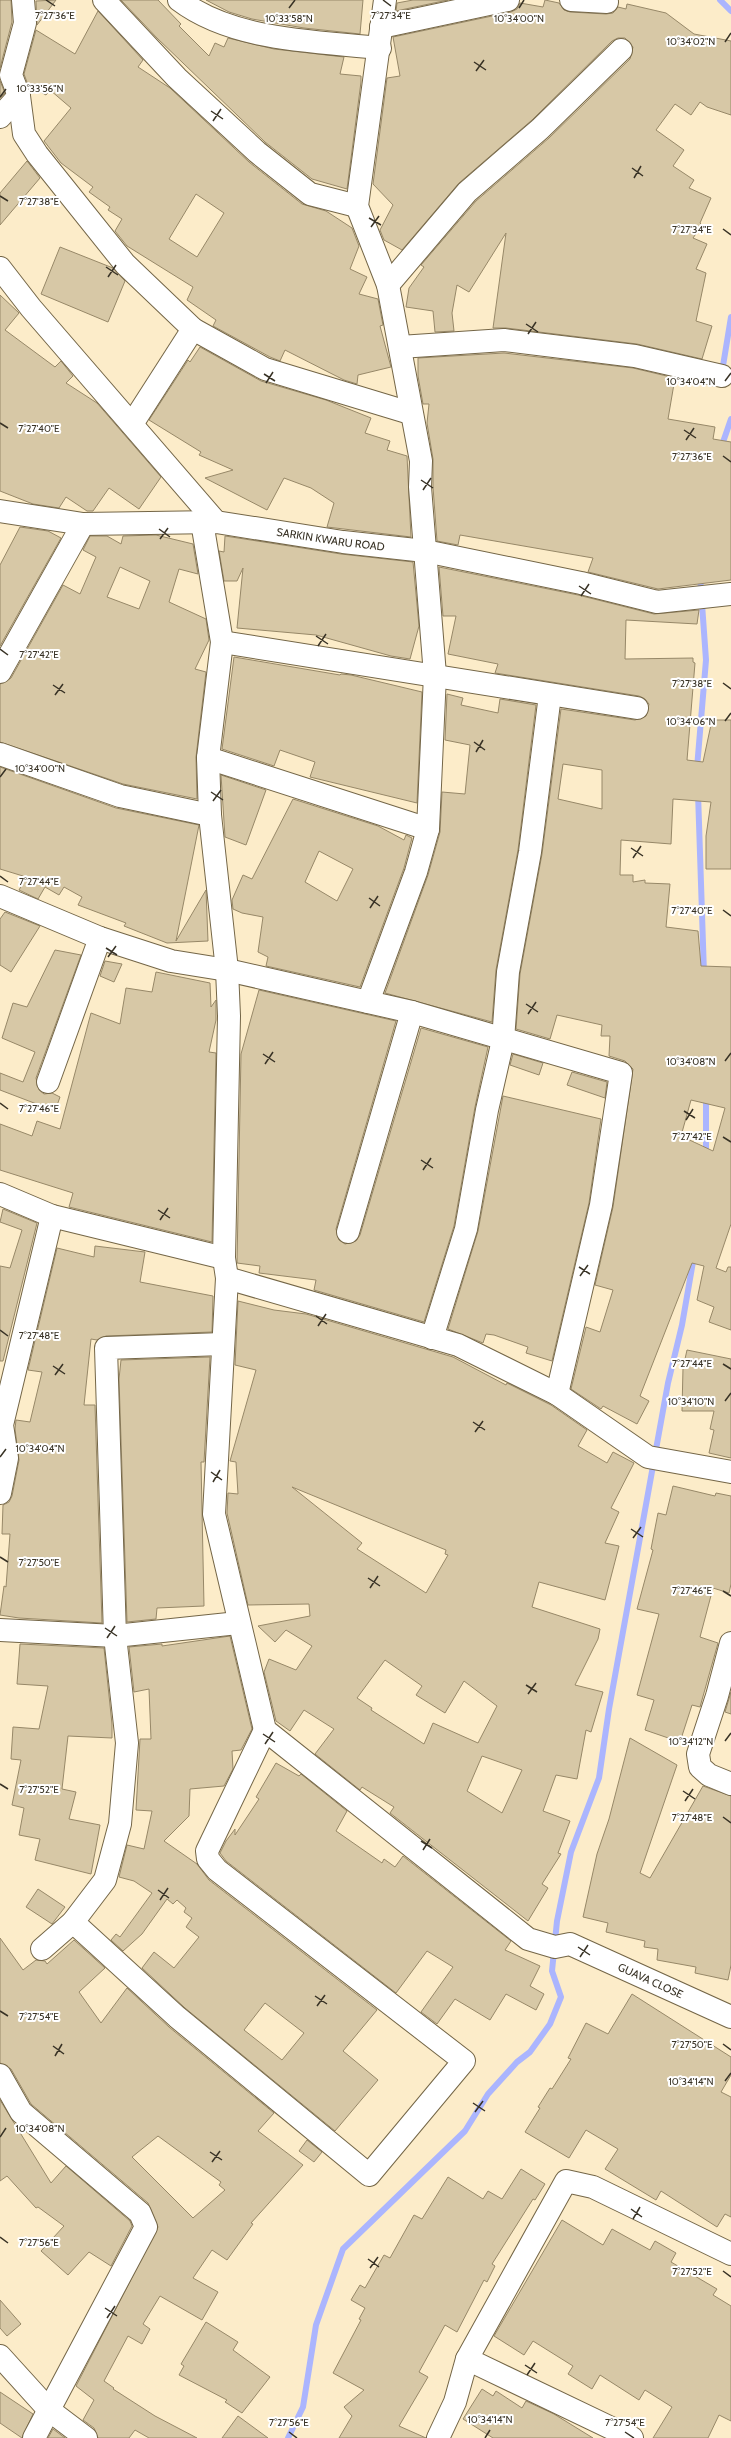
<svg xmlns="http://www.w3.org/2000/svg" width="731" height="2438" font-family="Cabin,sans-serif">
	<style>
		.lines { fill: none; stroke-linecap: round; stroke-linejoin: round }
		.stream { stroke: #abb5fe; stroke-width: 6 }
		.building { fill: #d7c8a6; stroke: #978868; fill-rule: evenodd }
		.street-casing { stroke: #746647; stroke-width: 24 }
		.street { stroke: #fff; stroke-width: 22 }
		.ticks { fill: none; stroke: #383225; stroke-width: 1.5 }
		.labels { text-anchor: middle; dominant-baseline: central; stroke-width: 4; stroke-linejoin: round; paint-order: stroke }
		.street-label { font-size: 11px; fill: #383225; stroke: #fff }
		.ticks-label { font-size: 10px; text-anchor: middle; fill: #383225; stroke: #fff; stroke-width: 4; stroke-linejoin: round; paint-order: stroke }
	</style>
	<rect width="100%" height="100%" fill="#fcecc9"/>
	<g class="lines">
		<!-- stream -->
		<path class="stream" d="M 720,0 L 731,11
			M 722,372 L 731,317
			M 721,448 L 731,419
			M 697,768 L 706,660 L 700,576
			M 698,793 L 704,974
			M 706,1097 L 706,1156
			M 288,2438 L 303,2407 L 316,2325 L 343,2249 L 465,2131 L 488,2094 L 517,2062 L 530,2052 L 550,2024 L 561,1997 L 552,1971 L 557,1921 L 571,1852 L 599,1778 L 609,1709 L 668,1383 L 682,1325 L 694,1256"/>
	</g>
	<!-- building -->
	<path class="building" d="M 0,0 L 11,0 L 12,22 L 0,68 Z
		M 56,0 L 37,25 L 36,1 Z
		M 121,0 L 158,0 L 181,24 L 179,26 L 209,56 L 215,43 L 224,47 L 228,38 L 274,49 L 344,57 L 340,74 L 361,76 L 361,82 L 347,189 L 312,179 L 265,142 L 157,38 Z
		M 206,0 L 363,0 L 360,34 L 304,28 L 252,19 L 229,12 Z
		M 413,0 L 448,0 L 396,11 L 397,3 Z
		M 545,0 L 559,3 L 564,10 L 570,12 L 606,14 L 613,13 L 618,7 L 626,9 L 627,4 L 666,13 L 694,34 L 731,41 L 731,115 L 707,107 L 700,102 L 691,115 L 675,104 L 656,130 L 684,150 L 673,166 L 694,180 L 689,188 L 711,198 L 700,223 L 702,225 L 693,238 L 707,244 L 696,269 L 706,273 L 696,321 L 712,326 L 702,359 L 637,344 L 506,328 L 493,328 L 506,233 L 469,292 L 457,285 L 452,313 L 454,331 L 435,332 L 433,311 L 406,307 L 409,288 L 424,267 L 421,265 L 476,201 L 549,138 L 630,59 L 633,47 L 625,38 L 618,38 L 612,41 L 532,120 L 459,183 L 402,250 L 384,240 L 380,230 L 393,205 L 373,184 L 387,78 L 400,76 L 393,37 L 511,12 L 517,9 L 520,3 L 543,7 Z
		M 98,11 L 143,60 L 138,67 L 170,88 L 249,162 L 302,204 L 326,211 L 352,228 L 359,246 L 350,269 L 367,277 L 359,294 L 378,299 L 383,325 L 380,326 L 391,367 L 358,375 L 357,384 L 344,380 L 285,350 L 280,361 L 270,357 L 213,326 L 216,320 L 187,300 L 193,287 L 127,246 L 115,231 L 122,219 L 108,210 L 110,207 L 89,192 L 93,187 L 61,163 L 44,141 L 71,108 L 50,90 L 46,95 L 28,85 L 24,74 L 36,30 L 75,54 ZM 196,194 L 224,213 L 197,257 L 169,239 Z
		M 0,81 L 5,93 L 0,98 Z
		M 27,161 L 40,178 L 0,225 L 0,193 Z
		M 60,247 L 113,268 L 125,281 L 108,322 L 41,294 Z
		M 0,295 L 19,313 L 5,330 L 55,367 L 61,361 L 73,376 L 66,383 L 97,403 L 161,477 L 139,509 L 109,488 L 93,511 L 87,511 L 66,497 L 59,508 L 33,504 L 0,491 Z
		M 200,347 L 261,381 L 326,400 L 371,418 L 365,433 L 390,441 L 387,450 L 407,456 L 411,537 L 327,527 L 334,503 L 311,488 L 284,478 L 267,510 L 205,478 L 233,470 L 199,455 L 201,452 L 149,420 L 188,360 L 190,362 Z
		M 504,353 L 633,368 L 675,378 L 668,419 L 715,427 L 713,439 L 731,442 L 731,580 L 658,589 L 588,572 L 593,558 L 460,535 L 458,545 L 437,541 L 433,487 L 433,459 L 427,423 L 429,404 L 423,404 L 418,376 L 418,358 Z
		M 20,527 L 48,531 L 61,538 L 0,646 L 0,565 Z
		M 156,535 L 193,544 L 198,574 L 179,569 L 169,602 L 206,619 L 209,640 L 195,669 L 206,672 L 196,757 L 197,799 L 123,784 L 0,742 L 0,684 L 11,678 L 63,585 L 80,594 L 96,557 L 83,550 L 90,536 L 107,536 L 121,544 L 123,536 ZM 120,567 L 150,581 L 139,609 L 107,597 Z
		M 225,536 L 341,554 L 413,562 L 419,626 L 410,659 L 391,656 L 316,635 L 237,628 L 243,568 L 237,581 L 224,581 L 219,551 L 224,552 Z
		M 439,567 L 578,595 L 654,614 L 699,610 L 697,624 L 626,620 L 625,659 L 693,658 L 693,662 L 695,663 L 687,760 L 703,762 L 712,720 L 731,720 L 731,869 L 706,869 L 706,836 L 711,802 L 673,799 L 671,844 L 621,840 L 620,875 L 633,875 L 633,882 L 645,880 L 645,883 L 670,884 L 666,927 L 698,931 L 701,966 L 731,967 L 731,1224 L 716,1268 L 726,1272 L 728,1267 L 731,1267 L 731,1330 L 709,1322 L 714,1307 L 697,1300 L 704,1266 L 692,1263 L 640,1396 L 649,1401 L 637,1424 L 603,1406 L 601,1409 L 571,1389 L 586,1327 L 600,1332 L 613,1290 L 595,1285 L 613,1207 L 633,1069 L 625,1061 L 609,1056 L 610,1036 L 601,1036 L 602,1025 L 557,1015 L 550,1039 L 516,1029 L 520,974 L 542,854 L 561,709 L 635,720 L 646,716 L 649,704 L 645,699 L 639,696 L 495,673 L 498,664 L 448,654 L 456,616 L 443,616 ZM 563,764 L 602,770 L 602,809 L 558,799 ZM 691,1100 L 725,1108 L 713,1151 L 681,1136 Z
		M 234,657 L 340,675 L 341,674 L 351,675 L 422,692 L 417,803 L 310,777 L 315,762 L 280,750 L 274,766 L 222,749 Z
		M 447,694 L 463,698 L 461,705 L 498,713 L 500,699 L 536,705 L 518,850 L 496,970 L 492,1022 L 385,993 L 428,875 L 440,832 L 442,792 L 465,794 L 470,745 L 445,740 Z
		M 0,767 L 116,808 L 199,825 L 176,941 L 206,890 L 208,941 L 167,943 L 124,926 L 126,923 L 78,905 L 82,897 L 64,887 L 59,895 L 45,887 L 38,899 L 19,890 L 24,881 L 21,879 L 23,876 L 0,869 Z
		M 221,775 L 266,790 L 246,845 L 225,837 Z
		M 293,799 L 378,826 L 404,840 L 406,835 L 412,838 L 404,868 L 360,987 L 266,966 L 268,957 L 258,952 L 263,917 L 242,913 L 233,909 L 232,900 L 243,875 L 252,879 ZM 319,851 L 353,869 L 337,901 L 305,882 Z
		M 5,912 L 40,926 L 11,972 L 0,965 L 0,919 Z
		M 55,950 L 81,955 L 36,1078 L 39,1090 L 44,1094 L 52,1093 L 60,1097 L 55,1111 L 0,1090 L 0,1073 L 23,1082 L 35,1052 L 2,1038 L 13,1003 L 27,1007 Z
		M 105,961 L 122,964 L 114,982 L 100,976 Z
		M 156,972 L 210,983 L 211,1007 L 216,1000 L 216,1020 L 209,1052 L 216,1053 L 212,1242 L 69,1207 L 73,1193 L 0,1170 L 0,1124 L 32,1136 L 37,1121 L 60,1129 L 91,1013 L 120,1024 L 126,988 L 152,992 Z
		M 259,990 L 396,1021 L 336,1229 L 339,1240 L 345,1244 L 356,1241 L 360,1235 L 421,1028 L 488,1047 L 475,1107 L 454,1226 L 424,1322 L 314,1290 L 316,1280 L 259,1273 L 260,1266 L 237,1263 L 241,1054 Z
		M 513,1054 L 543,1063 L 539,1075 L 510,1065 Z
		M 572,1072 L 607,1082 L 605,1098 L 567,1085 Z
		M 503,1096 L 601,1119 L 589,1203 L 552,1361 L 526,1353 L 528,1347 L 494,1335 L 486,1334 L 483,1343 L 448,1329 L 478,1231 Z
		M 3,1209 L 37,1223 L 3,1361 L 0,1361 L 0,1266 L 10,1268 L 22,1230 L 0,1222 Z
		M 95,1246 L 145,1252 L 140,1282 L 213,1296 L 212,1332 L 106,1336 L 97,1340 L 91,1339 L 84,1405 L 95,1405 L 102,1623 L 19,1618 L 0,1615 L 4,1586 L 6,1587 L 10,1534 L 2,1534 L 3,1505 L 9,1502 L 12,1496 L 19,1460 L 15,1429 L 16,1420 L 30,1422 L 42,1372 L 28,1370 L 57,1248 L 94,1257 Z
		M 238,1301 L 274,1310 L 306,1314 L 453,1357 L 506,1385 L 507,1383 L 551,1405 L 587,1430 L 578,1446 L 607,1463 L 613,1452 L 634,1463 L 611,1508 L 619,1512 L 605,1543 L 619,1546 L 605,1600 L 539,1582 L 532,1607 L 600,1629 L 598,1639 L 575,1685 L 603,1692 L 591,1732 L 586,1730 L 577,1779 L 556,1775 L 543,1811 L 570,1821 L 558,1853 L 561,1854 L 542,1884 L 548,1888 L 528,1921 L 390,1813 L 394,1807 L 362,1787 L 360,1790 L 315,1754 L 334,1729 L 304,1710 L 290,1731 L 276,1721 L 264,1672 L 269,1659 L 296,1670 L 312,1646 L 286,1630 L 275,1642 L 258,1626 L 310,1616 L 309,1604 L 248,1605 L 227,1513 L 228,1493 L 238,1494 L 236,1462 L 230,1461 L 256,1370 L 235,1365 ZM 292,1487 L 446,1550 L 445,1554 L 448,1555 L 426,1593 L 357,1549 L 362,1543 ZM 385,1660 L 422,1686 L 416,1695 L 445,1713 L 464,1681 L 497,1706 L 478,1743 L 433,1723 L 424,1744 L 371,1710 L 372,1708 L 357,1698 ZM 482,1756 L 522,1770 L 502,1813 L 467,1791 Z
		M 687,1350 L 731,1359 L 731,1458 L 709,1453 L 714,1430 L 710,1429 L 714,1411 L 682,1411 L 683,1368 Z
		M 210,1357 L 204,1462 L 201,1462 L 204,1606 L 157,1608 L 156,1619 L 127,1622 L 119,1379 L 121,1360 Z
		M 673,1486 L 715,1496 L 716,1493 L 731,1496 L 731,1584 L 729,1593 L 713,1588 L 700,1637 L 718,1643 L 700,1707 L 692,1705 L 680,1742 L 645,1730 L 654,1700 L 637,1695 L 659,1614 L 637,1609 L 653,1550 L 651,1549 L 658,1513 L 666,1515 Z
		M 230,1636 L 252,1729 L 241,1750 L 232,1751 L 233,1769 L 224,1786 L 190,1789 L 189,1816 L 164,1841 L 197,1864 L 209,1880 L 377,2010 L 343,2051 L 378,2080 L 335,2131 L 185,2008 L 142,1968 L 154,1952 L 174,1968 L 199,1937 L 186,1927 L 192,1918 L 184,1912 L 186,1908 L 177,1900 L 173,1904 L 167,1899 L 142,1934 L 123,1951 L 111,1940 L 116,1934 L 120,1937 L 152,1893 L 134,1881 L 119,1877 L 127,1845 L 144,1849 L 152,1811 L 136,1810 L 140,1739 L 151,1739 L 149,1689 L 134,1692 L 129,1647 L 162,1644 L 162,1646 ZM 265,2003 L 304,2033 L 282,2060 L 244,2030 Z
		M 20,1644 L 104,1648 L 112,1724 L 112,1738 L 68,1736 L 62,1789 L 76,1792 L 69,1819 L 100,1825 L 91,1874 L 35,1860 L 40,1839 L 19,1835 L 24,1808 L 12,1805 L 21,1760 L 11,1759 L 13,1727 L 39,1729 L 48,1686 L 17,1684 Z
		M 731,1692 L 731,1714 L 725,1712 Z
		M 630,1738 L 677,1765 L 640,1873 L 650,1878 L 703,1786 L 731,1796 L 731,1965 L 728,1980 L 695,1973 L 696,1967 L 657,1960 L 658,1949 L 644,1947 L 645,1941 L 606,1932 L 608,1923 L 583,1917 L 597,1854 L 609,1819 Z
		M 276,1763 L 299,1776 L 301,1774 L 347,1811 L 336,1831 L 382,1863 L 384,1859 L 395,1867 L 403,1856 L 511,1941 L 505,1950 L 540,1966 L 530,1986 L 544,1994 L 536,2010 L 506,1994 L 490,2020 L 455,1999 L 437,2024 L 421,2012 L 453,1967 L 427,1951 L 396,1993 L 226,1861 L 220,1853 L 226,1841 L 235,1829 L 235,1835 L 259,1799 L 256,1797 Z
		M 38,1889 L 65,1907 L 52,1924 L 26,1907 Z
		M 0,1938 L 23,1970 L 36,1960 L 45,1961 L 47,1964 L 74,1940 L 105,1968 L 79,1992 L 101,2023 L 127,1988 L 169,2027 L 274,2113 L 258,2131 L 303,2165 L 251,2223 L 253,2224 L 227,2260 L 212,2250 L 193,2278 L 218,2292 L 202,2320 L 160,2296 L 143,2324 L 150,2329 L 142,2344 L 128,2336 L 104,2381 L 114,2388 L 113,2389 L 155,2416 L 197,2438 L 149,2438 L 135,2430 L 129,2438 L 98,2438 L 94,2428 L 83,2420 L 94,2400 L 76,2386 L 158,2227 L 148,2203 L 31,2104 L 11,2069 L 0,2063 ZM 158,2136 L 221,2182 L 219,2185 L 225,2190 L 193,2218 L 132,2157 Z
		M 632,1994 L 731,2057 L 731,2075 L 721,2092 L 731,2097 L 731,2217 L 725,2214 L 717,2227 L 661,2191 L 656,2200 L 605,2169 L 618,2149 L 586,2130 L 569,2158 L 525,2132 L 540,2108 L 538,2107 L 550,2088 L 552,2089 L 571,2059 L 568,2058 L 586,2023 L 608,2034 Z
		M 0,2100 L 51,2183 L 66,2166 L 130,2221 L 132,2226 L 111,2266 L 89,2252 L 68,2275 L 41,2251 L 64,2226 L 38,2207 L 36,2208 L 7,2176 L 0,2181 Z
		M 307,2140 L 322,2152 L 314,2162 L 299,2151 Z
		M 521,2169 L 545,2184 L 535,2200 L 533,2199 L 492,2264 L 495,2266 L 487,2282 L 484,2280 L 457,2332 L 445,2325 L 419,2372 L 428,2377 L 399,2426 L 426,2438 L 339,2438 L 352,2416 L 344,2407 L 364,2390 L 333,2373 L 361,2320 L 359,2319 L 365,2308 L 351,2300 L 360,2285 L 365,2288 L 384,2255 L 390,2258 L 414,2215 L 422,2219 L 448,2177 L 483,2199 L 488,2191 L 502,2199 Z
		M 562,2220 L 603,2245 L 612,2229 L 650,2250 L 655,2241 L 676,2253 L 671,2262 L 717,2289 L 713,2295 L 731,2306 L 731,2421 L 719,2415 L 708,2438 L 653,2438 L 672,2407 L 645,2390 L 639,2400 L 600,2375 L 592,2389 L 568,2374 L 573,2366 L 533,2341 L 524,2355 L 494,2336 Z
		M 0,2300 L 21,2324 L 7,2336 L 0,2328 Z
		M 206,2322 L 238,2342 L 233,2350 L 270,2377 L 242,2413 L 225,2402 L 227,2400 L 179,2375 L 184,2366 L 181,2364 Z
		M 482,2389 L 493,2396 L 496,2391 L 522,2408 L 526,2401 L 554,2414 L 593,2438 L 493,2438 L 463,2419 Z
		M 0,2392 L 33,2414 L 22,2438 L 0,2423 Z
		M 238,2416 L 268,2438 L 222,2438 Z
		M 53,2429 L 65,2438 L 48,2438 Z"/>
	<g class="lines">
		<!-- street casing -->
		<g class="street-casing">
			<g id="street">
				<path d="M 23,0 L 25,23 L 11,75 L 19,96 L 24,134 L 37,154 L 125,264 L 193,329 L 265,369 L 410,413"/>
				<path d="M 104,0 L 177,78 L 257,152 L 310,194 L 357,206"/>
				<path d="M 179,0 C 233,41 315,41 380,48"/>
				<path d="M 571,0 L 607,2"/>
				<path d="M 381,27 L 508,0"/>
				<path d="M 0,117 L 19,96"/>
				<path d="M 0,268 L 31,308 L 216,522"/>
				<path d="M 388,285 L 467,192 L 540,129 L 621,50"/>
				<path d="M 400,347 L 504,340 L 635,356 L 722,376"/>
				<path d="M 132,424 L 193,329"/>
				<path id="s1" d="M 0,511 L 83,524 L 216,522 L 343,542 L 425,551 L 581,583 L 657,602 L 731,594"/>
				<path id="s2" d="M 202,522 L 222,642 L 208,758 L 210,815 L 227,970 L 229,1016 L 224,1258 L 227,1278 L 214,1514 L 265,1730 L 528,1939 L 555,1947 L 570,1944 L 731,2017"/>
				<path d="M 222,642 L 637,708"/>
				<path d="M 0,672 L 83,524"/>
				<path d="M 0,754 L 120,796 L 210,815"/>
				<path d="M 208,758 L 428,829"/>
				<path d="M 0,896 L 100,938 L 171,961 L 227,970 L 412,1012 L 621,1073 L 601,1205 L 557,1394"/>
				<path d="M 368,1002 L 416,872 L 428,829 L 435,675 L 420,487 L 421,461 L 388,285 L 357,206 L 385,0"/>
				<path d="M 48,1082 L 100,938"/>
				<path d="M 0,1194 L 52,1216 L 224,1258"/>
				<path d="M 348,1232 L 412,1012"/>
				<path d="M 227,1278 L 458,1345 L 557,1394 L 648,1457 L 731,1472"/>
				<path d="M 432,1338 L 466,1229 L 487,1110 L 503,1040 L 508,972 L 530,852 L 550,695"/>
				<path d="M 0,1493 L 7,1458 L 2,1425 L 52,1216"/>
				<path d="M 0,1630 L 115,1636 L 238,1623"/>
				<path d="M 731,1643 L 717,1696 L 698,1754 L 700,1767 L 709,1775 L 731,1784"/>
				<path d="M 73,1922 L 177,2017 L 369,2175 L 464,2061 L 217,1870 L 208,1859 L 207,1851 L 265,1730"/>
				<path d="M 42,1949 L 73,1922 L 105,1880 L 120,1824 L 127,1743 L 115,1636 L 106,1348 L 223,1344"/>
				<path d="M 0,2075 L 21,2112 L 140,2213 L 146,2227 L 34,2438"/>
				<path d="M 0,2356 L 49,2410 L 86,2438"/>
				<path d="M 467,2359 L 632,2438"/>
				<path d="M 438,2438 L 455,2402 L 467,2359 L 566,2181 L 593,2187 L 731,2254"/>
			</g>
		</g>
		<!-- street -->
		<use href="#street" class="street"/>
	</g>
	<!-- ticks -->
	<path class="ticks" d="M 46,0 L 55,6M 383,0 L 391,6M 289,8 L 295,0M 519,8 L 524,0M 725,42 L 731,33M 474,62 L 486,70M 476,71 L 484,60M 0,97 L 6,89M 211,111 L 223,119M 213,121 L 221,109M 632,168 L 643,176M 634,178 L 641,166M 0,196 L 8,201M 369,218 L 381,225M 371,227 L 379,216M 723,229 L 731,235M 106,267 L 118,275M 108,277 L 116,265M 526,324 L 538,332M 528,334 L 536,322M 264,374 L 275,381M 725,381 L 731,373M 266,383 L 273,372M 0,423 L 8,428M 684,430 L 696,438M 686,440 L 694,428M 723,456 L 731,462M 421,480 L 433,488M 423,490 L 431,478M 159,529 L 170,537M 160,539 L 168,528M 579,586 L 591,594M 581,596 L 589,584M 316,636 L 328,644M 318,646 L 326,634M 0,649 L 8,655M 723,683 L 731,689M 53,685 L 65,693M 55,695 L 63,684M 725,721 L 731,713M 474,742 L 485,750M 476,752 L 483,740M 0,777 L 6,769M 211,792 L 223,800M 213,801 L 221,790M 631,848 L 643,856M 633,858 L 641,846M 0,876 L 8,882M 369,898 L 380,906M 370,908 L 378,896M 723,910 L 731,916M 106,948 L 117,955M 108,957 L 116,946M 526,1004 L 538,1012M 528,1014 L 536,1002M 263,1054 L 275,1062M 725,1061 L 731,1053M 265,1064 L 273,1052M 0,1103 L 8,1109M 684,1111 L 695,1118M 686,1120 L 693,1109M 723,1137 L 731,1142M 421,1160 L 433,1168M 423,1170 L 431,1158M 158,1210 L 170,1218M 160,1220 L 168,1208M 579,1267 L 590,1274M 580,1276 L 588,1265M 316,1316 L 327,1324M 318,1326 L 326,1314M 0,1330 L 8,1336M 723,1364 L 731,1369M 53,1366 L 65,1374M 55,1375 L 63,1364M 725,1401 L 731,1393M 473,1422 L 485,1430M 475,1432 L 483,1421M 0,1457 L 6,1449M 211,1472 L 222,1480M 213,1482 L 220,1470M 631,1529 L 643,1537M 633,1538 L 641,1527M 0,1557 L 8,1562M 368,1578 L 380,1586M 370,1588 L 378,1576M 723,1591 L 731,1596M 105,1628 L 117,1636M 107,1638 L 115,1626M 526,1685 L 537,1692M 528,1694 L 536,1683M 263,1734 L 275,1742M 725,1741 L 731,1733M 265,1744 L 273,1732M 0,1784 L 8,1789M 683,1791 L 695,1799M 685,1801 L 693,1789M 723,1817 L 731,1823M 421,1841 L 432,1848M 423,1850 L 430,1839M 158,1890 L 169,1898M 160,1900 L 168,1888M 578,1947 L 590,1955M 580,1957 L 588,1945M 315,1996 L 327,2004M 317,2006 L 325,1995M 0,2011 L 8,2016M 723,2044 L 731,2050M 53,2046 L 64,2054M 55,2056 L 62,2044M 725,2081 L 731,2073M 473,2103 L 485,2111M 475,2112 L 483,2101M 0,2137 L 6,2128M 210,2152 L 222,2160M 212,2162 L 220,2151M 631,2209 L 642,2217M 633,2219 L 640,2207M 0,2237 L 8,2243M 368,2259 L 379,2267M 370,2268 L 378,2257M 723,2271 L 731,2277M 105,2308 L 117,2316M 107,2318 L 115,2306M 525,2365 L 537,2373M 527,2375 L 535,2363M 289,2432 L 297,2438M 625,2432 L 634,2438M 485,2438 L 490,2430"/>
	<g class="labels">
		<!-- street labels -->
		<g class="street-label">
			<text stroke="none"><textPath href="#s1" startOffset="333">SARKIN KWARU ROAD</textPath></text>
			<text stroke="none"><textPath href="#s2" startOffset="1686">GUAVA CLOSE</textPath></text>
		</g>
	</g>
	<g class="ticks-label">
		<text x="55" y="19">7°27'36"E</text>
		<text x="391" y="19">7°27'34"E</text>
		<text x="289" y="22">10°33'58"N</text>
		<text x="519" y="22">10°34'00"N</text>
		<text x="691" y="45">10°34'02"N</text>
		<text x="40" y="92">10°33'56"N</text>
		<text x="39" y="205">7°27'38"E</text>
		<text x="692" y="233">7°27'34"E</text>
		<text x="691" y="385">10°34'04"N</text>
		<text x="39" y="432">7°27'40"E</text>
		<text x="692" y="460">7°27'36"E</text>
		<text x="39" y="658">7°27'42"E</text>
		<text x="692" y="687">7°27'38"E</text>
		<text x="691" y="725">10°34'06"N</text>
		<text x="40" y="772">10°34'00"N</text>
		<text x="39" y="885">7°27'44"E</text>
		<text x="692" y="914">7°27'40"E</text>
		<text x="691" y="1065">10°34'08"N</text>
		<text x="39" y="1112">7°27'46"E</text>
		<text x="692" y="1140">7°27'42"E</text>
		<text x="39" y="1339">7°27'48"E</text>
		<text x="692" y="1367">7°27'44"E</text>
		<text x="691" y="1405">10°34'10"N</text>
		<text x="40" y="1452">10°34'04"N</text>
		<text x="39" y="1566">7°27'50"E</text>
		<text x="692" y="1594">7°27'46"E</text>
		<text x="691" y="1745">10°34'12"N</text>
		<text x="39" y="1793">7°27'52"E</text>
		<text x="692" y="1821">7°27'48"E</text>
		<text x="39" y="2020">7°27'54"E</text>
		<text x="692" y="2048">7°27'50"E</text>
		<text x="691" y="2085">10°34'14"N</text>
		<text x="40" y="2132">10°34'08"N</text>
		<text x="39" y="2246">7°27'56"E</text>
		<text x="692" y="2275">7°27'52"E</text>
		<text x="490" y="2423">10°34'14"N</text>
		<text x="289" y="2426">7°27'56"E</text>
		<text x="625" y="2426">7°27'54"E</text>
	</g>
</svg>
